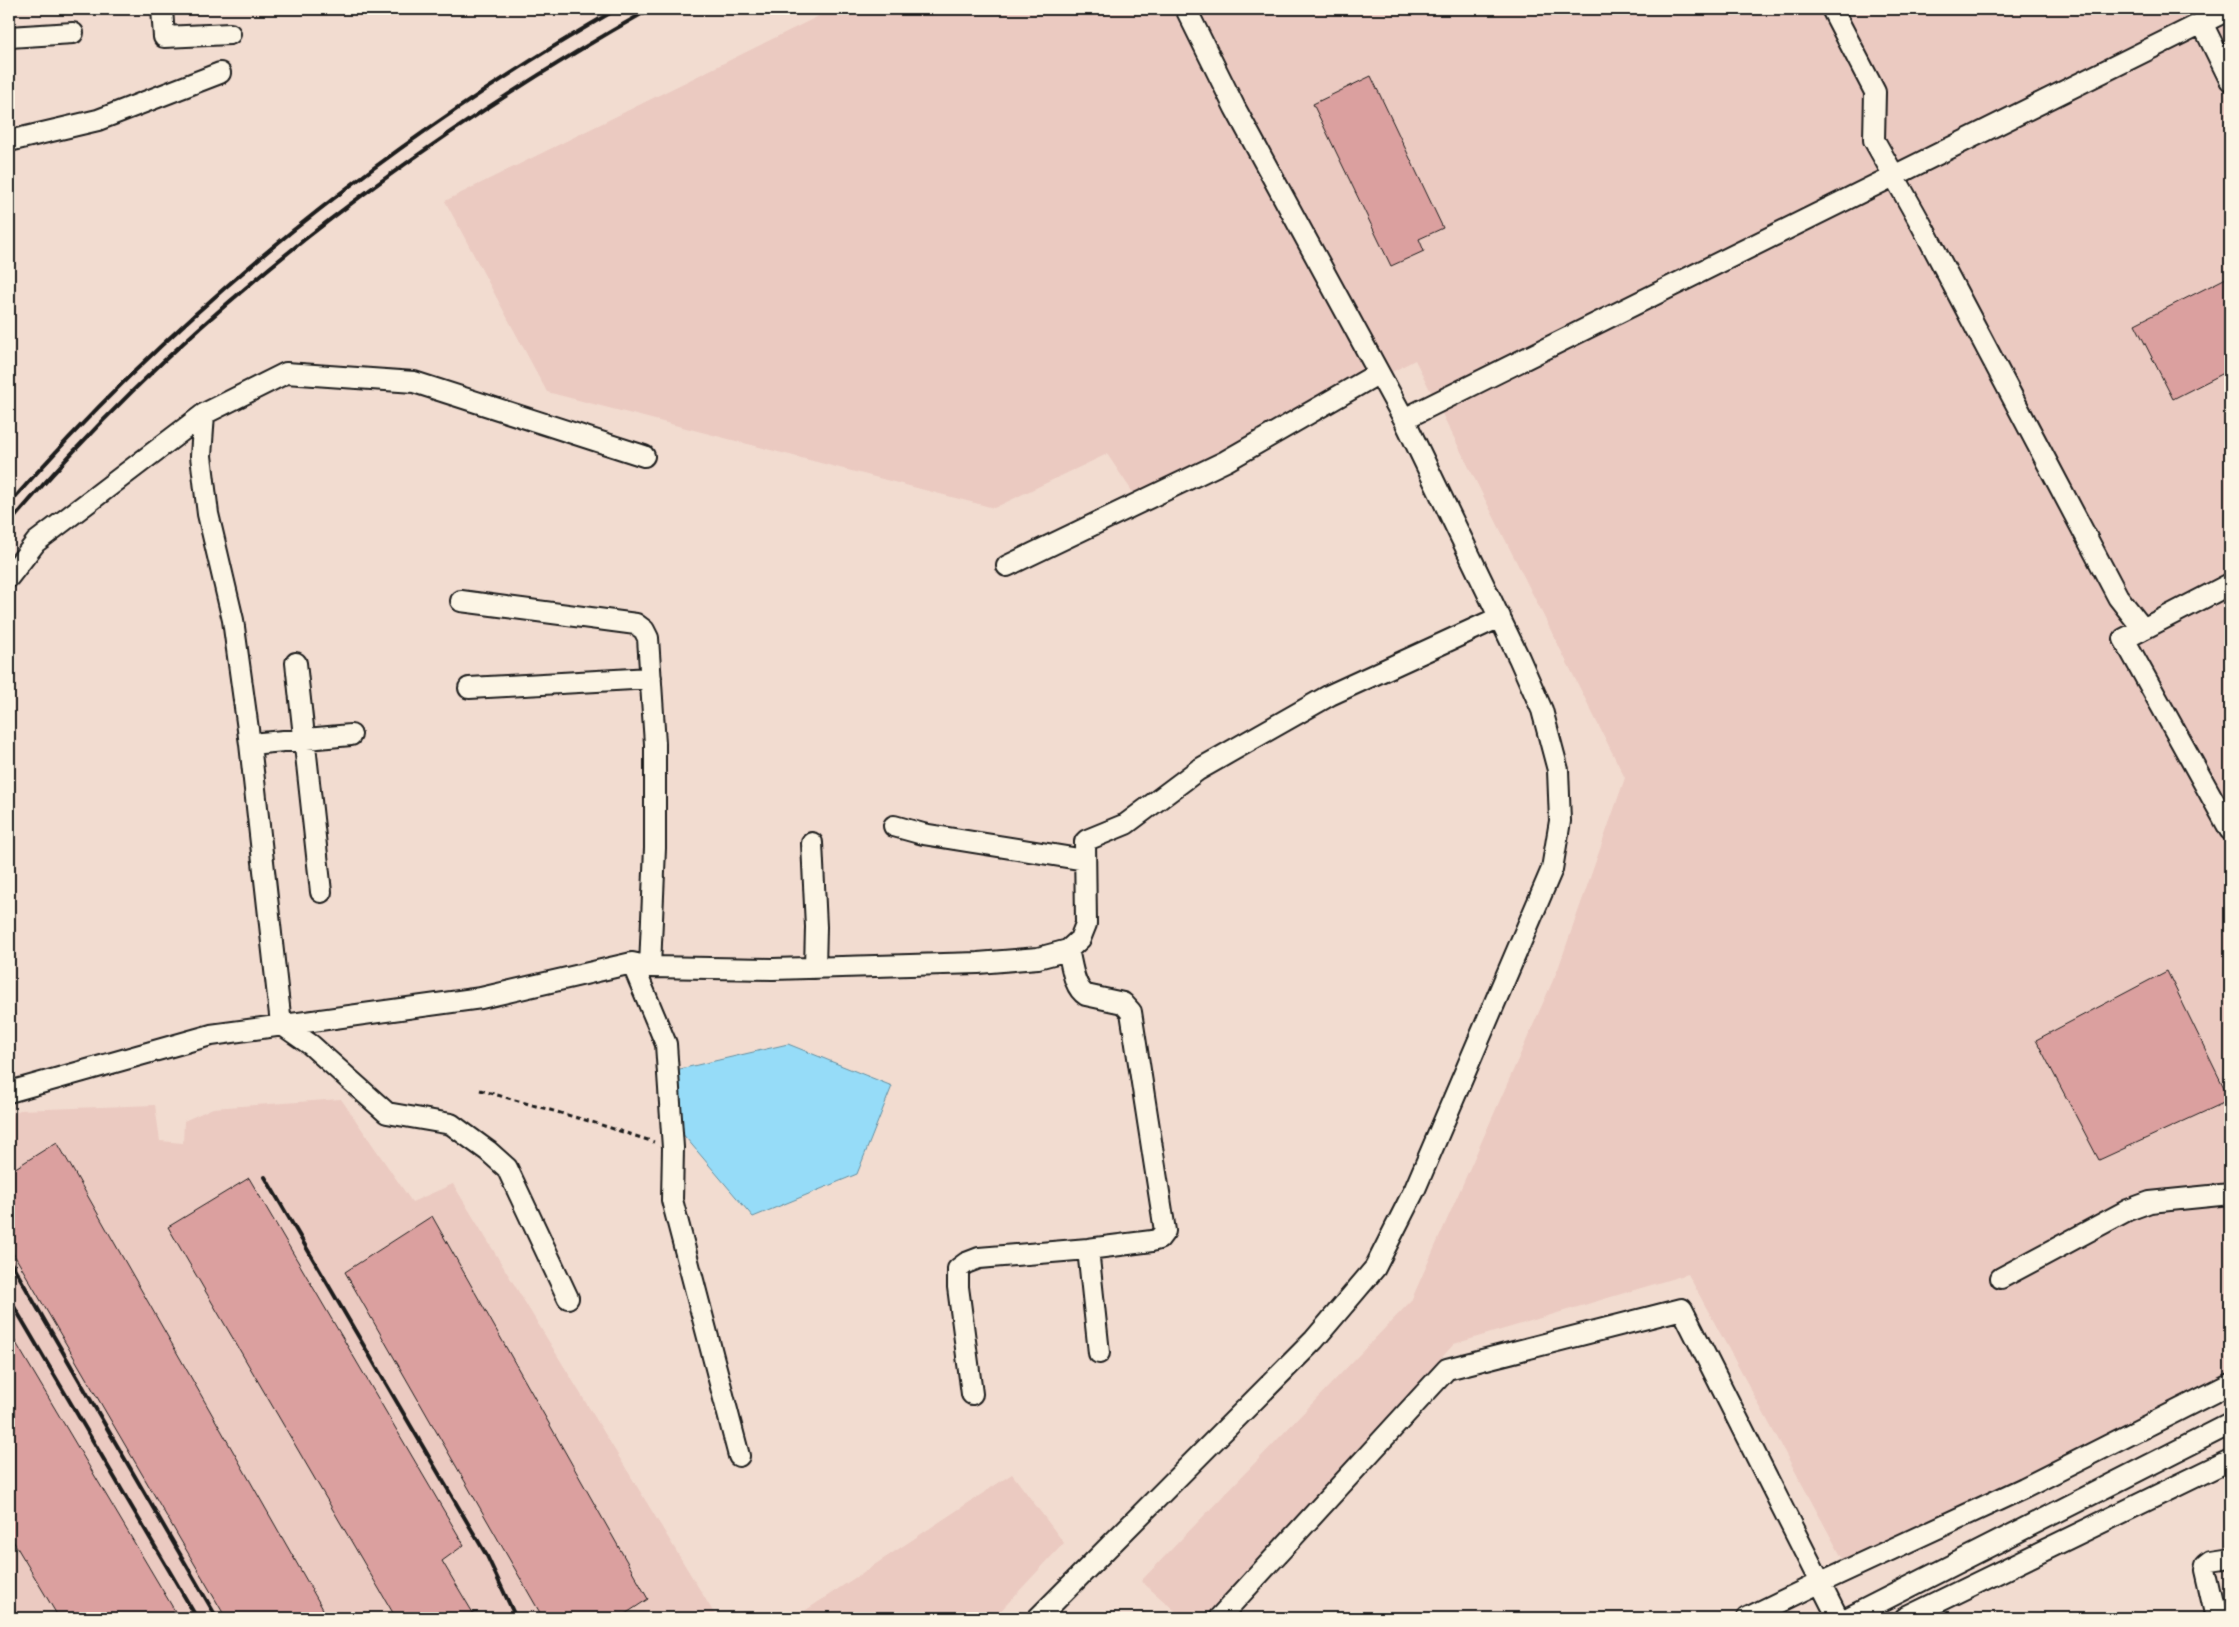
<svg xmlns="http://www.w3.org/2000/svg" width="2239" height="1627" font-family="'Indie Flower',sans-serif">
	<style>
		.built { fill: #ebcac1 }
		.water { fill: #96dcf8; stroke: #658fa0 }
		.building { fill: #dba09f; stroke: #1c1c1c }
		.lines { fill: none; stroke-linecap: round; stroke-linejoin: round }
		.minor-casing { stroke: #1c1c1c; stroke-width: 24 }
		.path { stroke: #1c1c1c; stroke-width: 3; stroke-dasharray: 5 4; stroke-linecap: butt }
		.minor { stroke: #fcf5e5; stroke-width: 20 }
		.rail { stroke: #1c1c1c; stroke-width: 4 }
	</style>
	<rect width="100%" height="100%" fill="#f2dcd0"/>
	<filter id="ink" filterUnits="userSpaceOnUse"><feTurbulence type="fractalNoise" baseFrequency=".02" numOctaves="2"/><feDisplacementMap in="SourceGraphic" scale="10" xChannelSelector="R" yChannelSelector="G"/><feConvolveMatrix kernelMatrix="1 2 1 2 8 2 1 2 1" color-interpolation-filters="sRGB"/></filter>
	<g filter="url(#ink)">
		<!-- built -->
		<path class="built" d="M 833,9 L 2230,9 L 2230,1389 L 1853,1578 L 1688,1274 L 1454,1344 L 1205,1618 L 1183,1618 L 1141,1581 L 1411,1301 L 1558,969 L 1625,778 L 1415,360 L 1140,503 L 1107,454 L 994,508 L 547,392 L 445,201 Z
			M 341,1099 L 412,1202 L 453,1184 L 717,1618 L 9,1618 L 9,1116 L 20,1110 L 155,1105 L 160,1141 L 183,1143 L 184,1121 L 213,1108 Z
			M 1012,1474 L 1064,1543 L 994,1618 L 794,1618 Z"/>
		<!-- water -->
		<path class="water" d="M 788,1044 L 892,1086 L 857,1174 L 753,1217 L 681,1132 L 667,1072 Z"/>
		<!-- building -->
		<path class="building" d="M 1371,76 L 1443,228 L 1419,239 L 1424,251 L 1391,266 L 1313,104 Z
			M 2230,276 L 2230,370 L 2173,399 L 2135,324 Z
			M 2167,971 L 2230,1100 L 2099,1160 L 2036,1040 Z
			M 57,1142 L 328,1618 L 226,1618 L 9,1246 L 9,1172 Z
			M 249,1178 L 464,1545 L 442,1561 L 476,1618 L 396,1618 L 168,1227 Z
			M 432,1216 L 648,1599 L 619,1618 L 543,1618 L 345,1272 Z
			M 9,1331 L 179,1618 L 59,1618 L 9,1534 Z"/>
		<g class="lines">
			<!-- minor casing -->
			<g class="minor-casing">
				<path id="minor" d="M 162,9 L 164,37 L 230,34
					M 1186,9 L 1235,108 L 1404,419
					M 1832,9 L 1875,92 L 1874,140 L 1921,224 L 2118,597 L 2143,629
					M 2202,23 L 2230,80
					M 9,37 L 73,33
					M 9,141 L 98,120 L 220,73
					M 204,414 L 201,456 L 208,514 L 233,620 L 250,744 L 281,1024 L 311,1045 L 387,1113 L 451,1124 L 488,1151 L 507,1168 L 568,1298
					M 1007,566 L 1226,461 L 1379,373
					M 9,577 L 36,542 L 204,414 L 286,373 L 414,382 L 644,456
					M 2230,584 L 2124,639 L 2230,830
					M 461,601 L 636,624 L 644,630 L 648,638 L 655,744 L 655,848 L 650,967
					M 296,663 L 321,892
					M 469,688 L 651,678
					M 250,744 L 351,735
					M 894,826 L 923,834 L 1085,860
					M 812,843 L 816,927 L 815,968
					M 632,963 L 666,1044 L 673,1148 L 672,1200 L 739,1456
					M 9,1092 L 211,1035 L 481,998 L 632,963 L 650,967 L 773,969 L 978,963 L 1038,958 L 1068,950 L 1080,939 L 1086,924 L 1085,842 L 1087,840 L 1126,824 L 1198,770 L 1330,695 L 1500,617
					M 1088,1249 L 1099,1353
					M 2001,1278 L 2128,1210 L 2150,1202 L 2230,1194
					M 972,1394 L 958,1287 L 958,1269 L 966,1263 L 979,1258 L 1088,1249 L 1152,1241 L 1159,1239 L 1165,1231 L 1131,1012 L 1123,1003 L 1086,995 C 1073,987 1072,964 1068,950
					M 1038,1618 L 1314,1340 L 1375,1268 L 1415,1189 L 1552,869 L 1560,821 L 1558,770 L 1542,710 L 1519,658 L 1404,419 L 2230,9
					M 1219,1618 L 1447,1369 L 1682,1309 L 1838,1618
					M 1747,1618 L 1819,1583 L 2024,1488 L 2230,1384
					M 1848,1618 L 2230,1424
					M 1905,1618 L 2230,1460
					M 2216,1618 L 2205,1570 L 2206,1565 L 2211,1561 L 2230,1558"/>
			</g>
			<!-- path -->
			<path class="path" d="M 480,1090 L 592,1122 L 654,1142"/>
			<!-- minor -->
			<use href="#minor" class="minor"/>
			<!-- rail -->
			<path class="rail" d="M 9,504 C 181,306 390,139 617,9
				M 9,524 C 187,313 411,144 650,9
				M 265,1177 L 487,1556 L 516,1618
				M 9,1259 L 217,1618
				M 9,1298 L 197,1618"/>
		</g>
	</g>
	<!-- margin -->
	<rect width="2239" height="1627" fill="none" stroke="#fcf5e5" stroke-width="30"/>
	<rect x="15" y="15" width="2209" height="1597" fill="none" stroke="#1c1c1c" stroke-width="2" filter="url(#ink)"/>
</svg>
